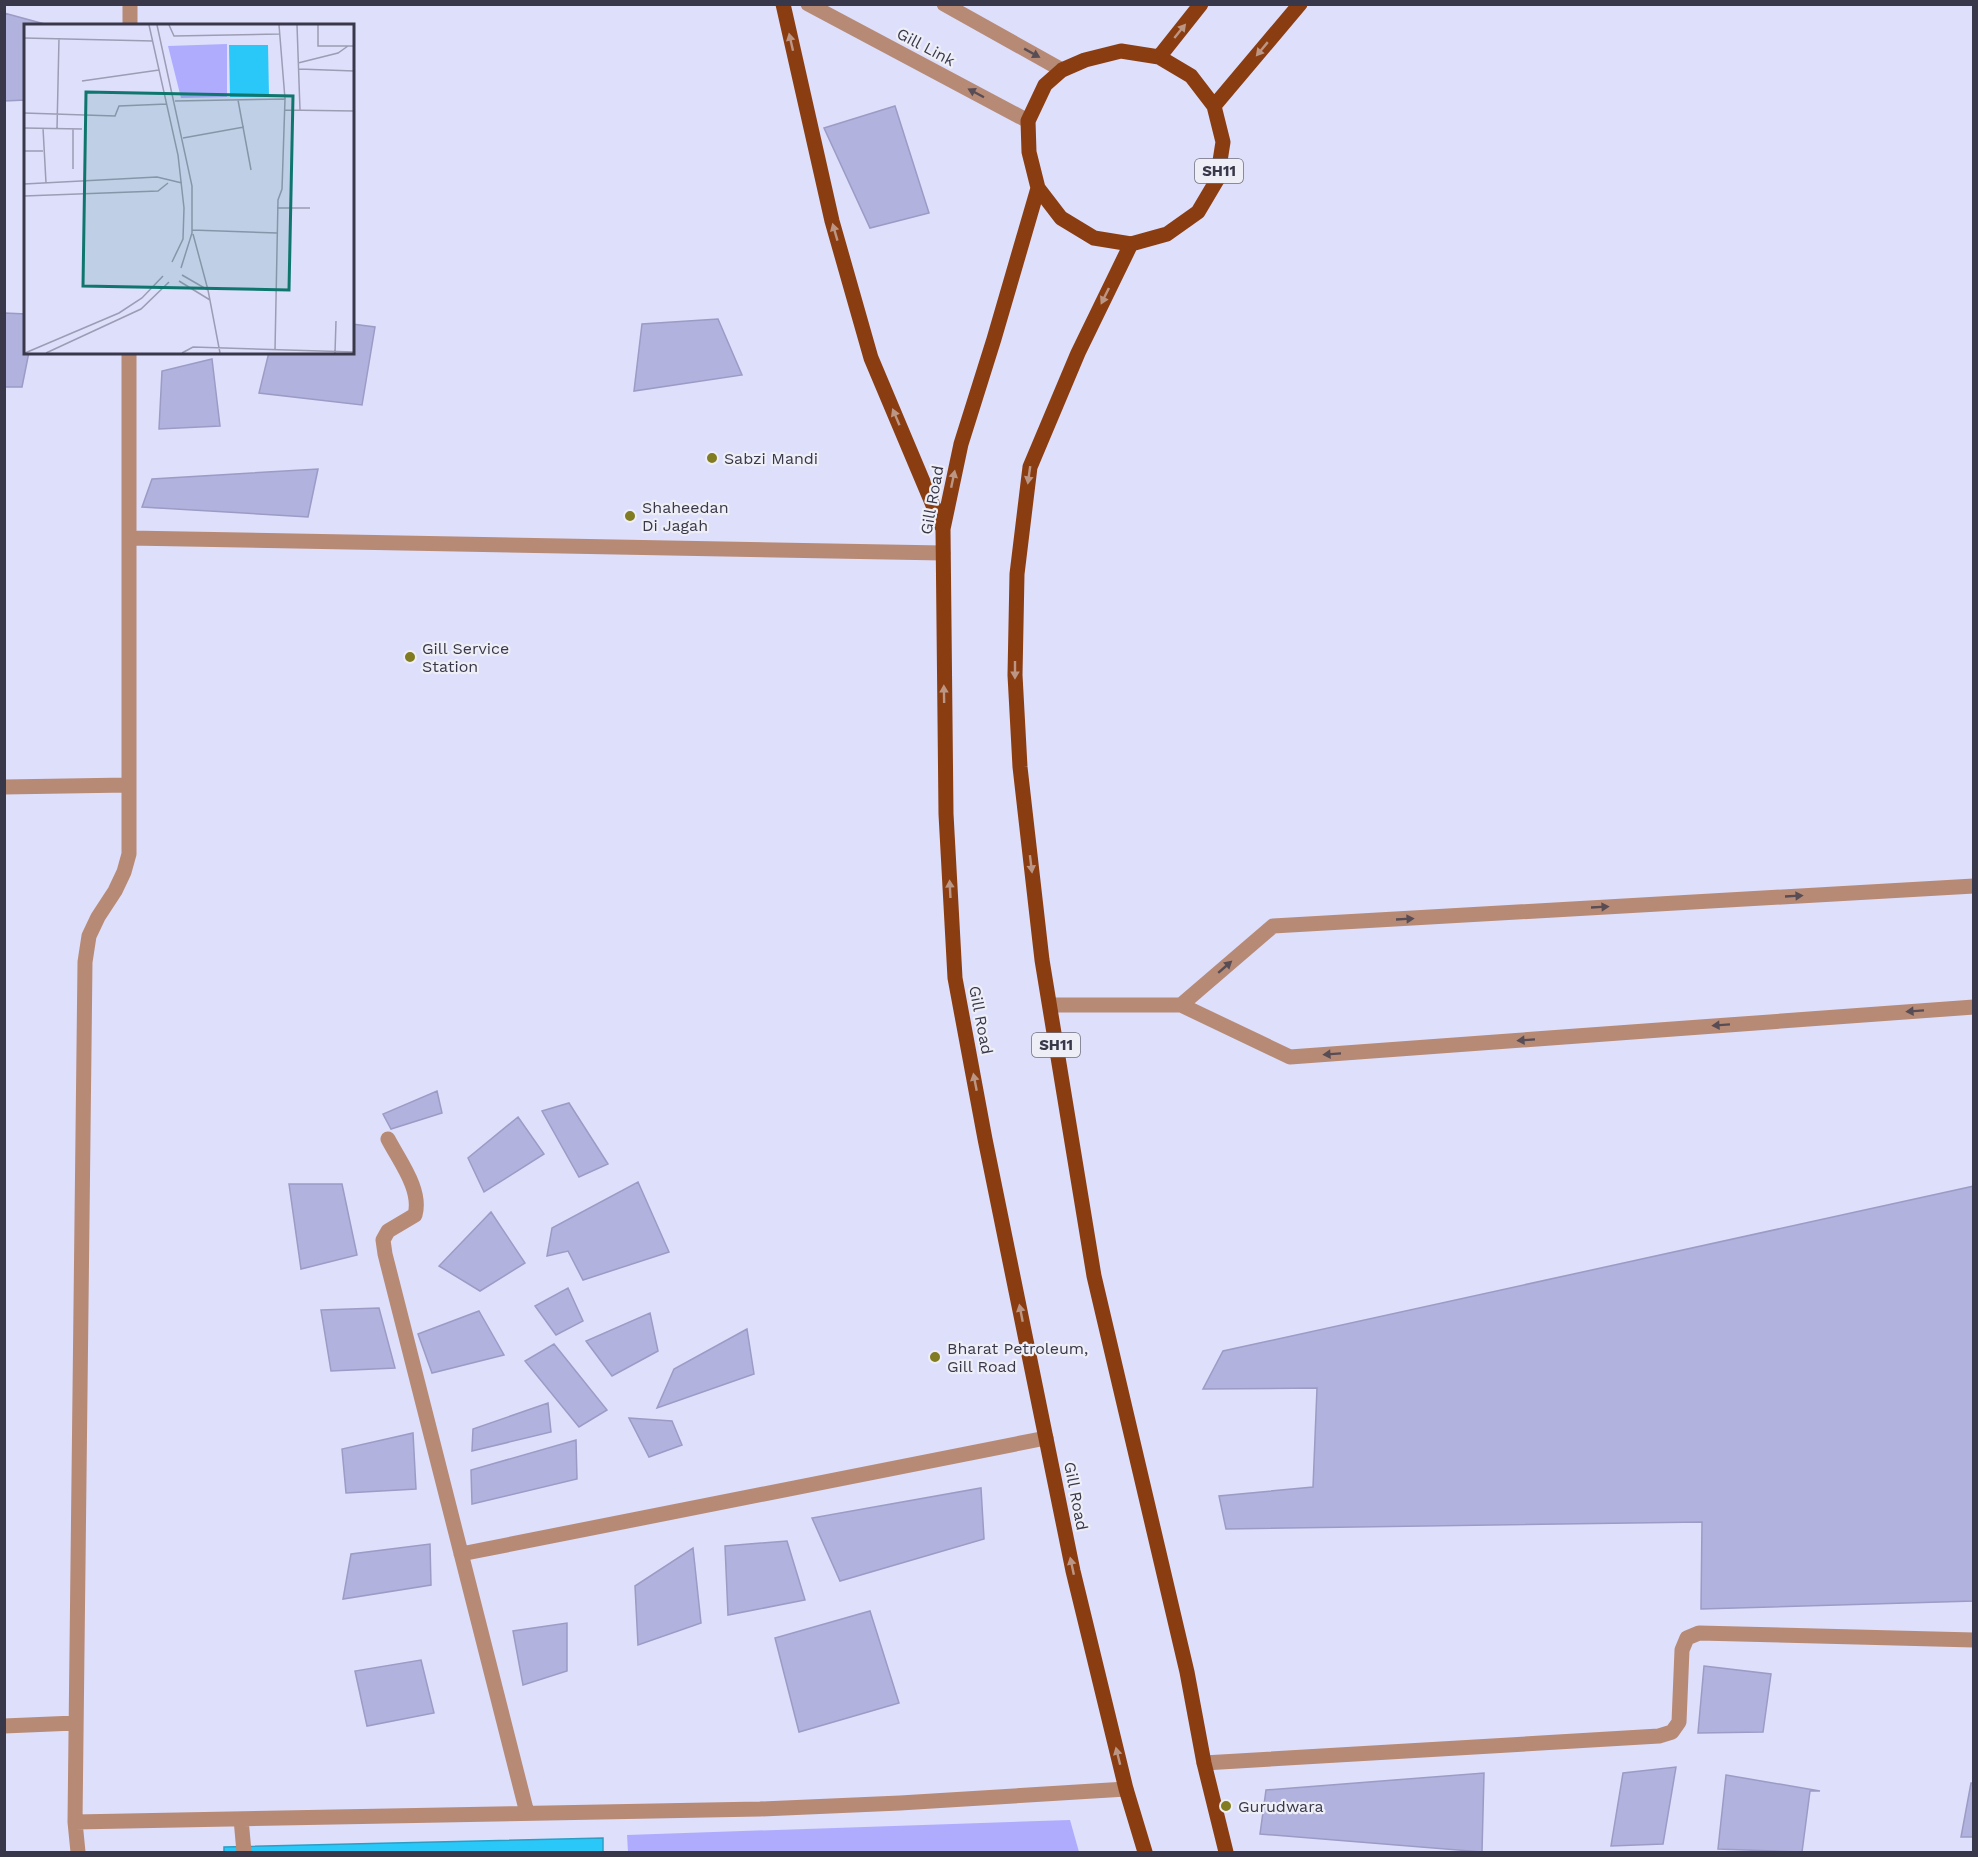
<svg xmlns="http://www.w3.org/2000/svg" width="1978" height="1857" font-family="'Work Sans',sans-serif">
	<style>
		.green { fill: #afacfe }
		.water { fill: #29c8f9; stroke: #2e9dc4; stroke-width: 1.5 }
		.building { fill: #b2b2de; stroke: #9b9bc6; stroke-width: 1.5 }
		.lines { fill: none; stroke-linecap: round; stroke-linejoin: round }
		.minor { stroke: #b78a76; stroke-width: 15 }
		.major { stroke: #8b3d12; stroke-width: 15 }
		.oneway { fill: #bc9684 }
		.oneway2 { fill: #584c55 }
		.poi-dot { fill: #817b21; stroke: #eeeef7; stroke-width: 2 }
		.labels { text-anchor: middle; dominant-baseline: central; stroke-width: 4.5; stroke-linejoin: round; paint-order: stroke }
		.shield { fill: #eeeef7; stroke: #6f6f7e; stroke-width: 1.5 }
		.shield-label { font-size: 15px; font-weight: bold; fill: #38384a }
		.street-label { font-size: 16px; fill: #38384a; stroke: #eeeef7 }
		.poi-label { font-size: 16px; fill: #38384a; stroke: #eeeef7; text-anchor: start }
		.inset-road { fill: none; stroke: #9c9cb4; stroke-width: 1.5 }
		.view { fill: #0f766e; fill-opacity: 0.15; stroke: #0f766e; stroke-width: 3 }
		.inset-edge { fill: none; stroke: #38384a; stroke-width: 3 }
	</style>
	<rect width="100%" height="100%" fill="#dedffb"/>
	<!-- green -->
	<path class="green" d="M 1070,1820 L 1079,1852 L 628,1852 L 627,1835 Z"/>
	<!-- water -->
	<path class="water" d="M 603,1838 L 603,1852 L 224,1852 L 224,1847 Z"/>
	<!-- building -->
	<path class="building" d="M 4,13 L 52,26 L 26,26 L 26,100 L 4,101 Z
		M 895,106 L 929,213 L 870,228 L 824,128 Z
		M 4,313 L 26,314 L 26,352 L 29,352 L 22,387 L 4,387 Z
		M 718,319 L 742,375 L 634,391 L 642,324 Z
		M 352,324 L 375,327 L 362,405 L 259,393 L 269,352 L 352,352 Z
		M 212,359 L 220,426 L 159,429 L 162,371 Z
		M 318,469 L 308,517 L 142,507 L 152,479 Z
		M 437,1091 L 442,1113 L 391,1129 L 383,1114 Z
		M 569,1103 L 608,1164 L 579,1177 L 542,1111 Z
		M 518,1117 L 544,1154 L 484,1192 L 468,1158 Z
		M 638,1182 L 669,1252 L 583,1280 L 568,1251 L 547,1256 L 552,1228 Z
		M 289,1184 L 342,1184 L 357,1255 L 301,1269 Z
		M 1974,1186 L 1974,1601 L 1701,1609 L 1702,1522 L 1226,1529 L 1219,1496 L 1313,1487 L 1317,1388 L 1203,1389 L 1223,1351 Z
		M 491,1212 L 525,1263 L 480,1291 L 439,1266 Z
		M 568,1288 L 583,1321 L 556,1335 L 535,1306 Z
		M 379,1308 L 395,1368 L 331,1371 L 321,1310 Z
		M 479,1311 L 504,1355 L 432,1373 L 418,1334 Z
		M 650,1313 L 658,1351 L 612,1376 L 586,1341 Z
		M 747,1329 L 754,1374 L 657,1408 L 674,1369 Z
		M 554,1344 L 607,1410 L 579,1427 L 525,1361 Z
		M 548,1403 L 551,1432 L 472,1451 L 473,1429 Z
		M 629,1418 L 672,1421 L 682,1445 L 649,1457 Z
		M 413,1433 L 416,1489 L 346,1493 L 342,1449 Z
		M 576,1440 L 577,1479 L 472,1504 L 471,1470 Z
		M 981,1488 L 984,1539 L 840,1581 L 812,1518 Z
		M 787,1541 L 805,1600 L 728,1615 L 725,1546 Z
		M 430,1544 L 431,1585 L 343,1599 L 351,1554 Z
		M 693,1548 L 701,1623 L 638,1645 L 635,1586 Z
		M 870,1611 L 899,1703 L 799,1732 L 775,1638 Z
		M 567,1623 L 567,1671 L 523,1685 L 513,1631 Z
		M 421,1660 L 434,1713 L 367,1726 L 355,1671 Z
		M 1704,1666 L 1771,1674 L 1763,1732 L 1698,1733 Z
		M 1676,1767 L 1663,1844 L 1611,1846 L 1623,1773 Z
		M 1484,1773 L 1482,1852 L 1260,1834 L 1266,1790 Z
		M 1726,1775 L 1820,1791 L 1810,1791 L 1802,1852 L 1718,1849 Z
		M 1971,1783 L 1974,1783 L 1974,1837 L 1961,1837 Z"/>
	<g class="lines">
		<!-- minor -->
		<path class="minor" d="M 808,4 L 1028,121
			M 944,4 L 1062,70
			M 130,26 L 130,4
			M 129,352 L 129,854 L 124,872 L 115,891 L 98,917 L 89,936 L 85,962 L 75,1822 L 760,1809 L 900,1803 L 1126,1789
			M 129,538 L 943,553
			M 4,787 L 128,785
			M 1050,1005 L 1181,1005 L 1290,1057 L 1974,1007
			M 1181,1005 L 1273,926 L 1974,886
			M 388,1139 C 400,1162 422,1190 415,1215 L 388,1231 L 383,1240 L 385,1254 L 527,1813
			M 461,1554 L 1046,1438
			M 4,1726 L 75,1723
			M 1204,1763 L 1659,1736 L 1672,1732 L 1679,1722 L 1682,1650 L 1687,1638 L 1699,1633 L 1974,1640
			M 241,1819 L 244,1852
			M 75,1822 L 78,1852"/>
		<!-- major -->
		<path class="major" d="M 783,4 L 832,221 L 871,358 L 943,529
			M 1121,51 L 1159,57 L 1191,76 L 1214,106 L 1223,142 L 1217,180 L 1198,212 L 1167,234 L 1131,244 L 1094,238 L 1061,218 L 1038,188 L 1029,152 L 1028,121 L 1045,85 L 1062,70 L 1085,60 Z
			M 1159,57 L 1201,4
			M 1214,106 L 1300,4
			M 1038,188 L 994,339 L 961,444 L 943,529 L 946,814 L 955,978 L 985,1139 L 1073,1571 L 1126,1789 L 1145,1852
			M 1131,244 L 1078,353 L 1030,467 L 1017,574 L 1015,675 L 1020,767 L 1042,960 L 1094,1276 L 1187,1672 L 1204,1763 L 1226,1852"/>
	</g>
	<!-- one-way arrows -->
	<defs><path id="oneway-solid" d="M-6-.8H1V-3.2L6.5 0L1 3.2V.8H-6Z" transform="scale(1.5)"/></defs>
	<g class="oneway">
		<use href="#oneway-solid" transform="translate(1180 31) rotate(-51)"/>
		<use href="#oneway-solid" transform="translate(791 42) rotate(-103)"/>
		<use href="#oneway-solid" transform="translate(1262 49) rotate(130)"/>
		<use href="#oneway-solid" transform="translate(835 232) rotate(-106)"/>
		<use href="#oneway-solid" transform="translate(1105 296) rotate(116)"/>
		<use href="#oneway-solid" transform="translate(896 417) rotate(-113)"/>
		<use href="#oneway-solid" transform="translate(1029 475) rotate(98)"/>
		<use href="#oneway-solid" transform="translate(953 479) rotate(-78)"/>
		<use href="#oneway-solid" transform="translate(1015 670) rotate(90)"/>
		<use href="#oneway-solid" transform="translate(944 694) rotate(-91)"/>
		<use href="#oneway-solid" transform="translate(1031 864) rotate(83)"/>
		<use href="#oneway-solid" transform="translate(950 889) rotate(-93)"/>
		<use href="#oneway-solid" transform="translate(975 1082) rotate(-101)"/>
		<use href="#oneway-solid" transform="translate(1021 1313) rotate(-101)"/>
		<use href="#oneway-solid" transform="translate(1072 1566) rotate(-102)"/>
		<use href="#oneway-solid" transform="translate(1118 1756) rotate(-104)"/>
	</g>
	<g class="oneway2">
		<use href="#oneway-solid" transform="translate(1032 53) rotate(29)"/>
		<use href="#oneway-solid" transform="translate(976 93) rotate(-152)"/>
		<use href="#oneway-solid" transform="translate(1794 896) rotate(-3)"/>
		<use href="#oneway-solid" transform="translate(1600 907) rotate(-3)"/>
		<use href="#oneway-solid" transform="translate(1405 919) rotate(-3)"/>
		<use href="#oneway-solid" transform="translate(1225 967) rotate(-41)"/>
		<use href="#oneway-solid" transform="translate(1915 1011) rotate(176)"/>
		<use href="#oneway-solid" transform="translate(1721 1025) rotate(176)"/>
		<use href="#oneway-solid" transform="translate(1526 1040) rotate(176)"/>
		<use href="#oneway-solid" transform="translate(1332 1054) rotate(176)"/>
	</g>
	<!-- markers -->
	<g class="poi-dot">
		<circle cx="712" cy="458" r="6"/>
		<circle cx="630" cy="516" r="6"/>
		<circle cx="410" cy="657" r="6"/>
		<circle cx="935" cy="1357" r="6"/>
		<circle cx="1226" cy="1806" r="6"/>
	</g>
	<g class="labels">
		<!-- shield labels -->
		<g class="shield">
			<rect x="1195" y="159" width="48" height="24" rx="4.5"/>
			<rect x="1032" y="1033" width="48" height="24" rx="4.5"/>
		</g>
		<g class="shield-label">
			<text x="1219" y="171">SH11</text>
			<text x="1056" y="1045">SH11</text>
		</g>
		<!-- street labels -->
		<g class="street-label">
			<text transform="translate(926 47) rotate(28)">Gill Link</text>
			<text transform="translate(932 500) rotate(-80)">Gill Road</text>
			<text transform="translate(981 1020) rotate(79)">Gill Road</text>
			<text transform="translate(1076 1496) rotate(79)">Gill Road</text>
		</g>
		<!-- poi labels -->
		<g class="poi-label">
			<text x="724" y="458">Sabzi Mandi</text>
			<text x="642" y="507">Shaheedan<tspan x="642" dy="18">Di Jagah</tspan></text>
			<text x="422" y="648">Gill Service<tspan x="422" dy="18">Station</tspan></text>
			<text x="947" y="1348">Bharat Petroleum,<tspan x="947" dy="18">Gill Road</tspan></text>
			<text x="1238" y="1806">Gurudwara</text>
		</g>
	</g>
	<!-- overview -->
	<g transform="translate(24 24)">
		<rect width="330" height="330" fill="#dedffb"/>
		<path d="M 203,20 L 203,73 L 157,74 L 144,22 Z" fill="#afacfe"/>
		<path d="M 205,21 L 244,21 L 245,73 L 206,73 Z" fill="#29c8f9"/>
		<path class="inset-road" d="M 125,1 L 154,131 L 160,184 L 159,215 L 148,238M 133,1 L 168,162 L 168,209 L 157,244M 145,1 L 150,12 L 255,10M 255,1 L 261,75M 273,1 L 276,86M 294,1 L 294,22 L 330,22M 0,14 L 129,17M 274,39 L 314,29 L 324,22M 275,45 L 330,47M 58,57 L 135,46M 214,76 L 227,146M 151,77 L 261,75 L 258,165 L 254,176 L 251,326M 261,86 L 330,87M 0,89 L 91,92 L 95,82 L 143,80M 0,104 L 58,105M 19,104 L 22,159M 33,105 L 35,14M 159,114 L 220,103M 0,127 L 19,127M 49,145 L 49,105M 0,160 L 133,153 L 158,159M 0,172 L 134,167 L 144,159M 253,184 L 286,184M 168,206 L 253,209M 169,210 L 184,266M 158,251 L 184,266 L 196,329M 155,257 L 186,276M 1,329 L 95,289 L 118,274 L 139,252M 22,329 L 117,285 L 145,258M 158,329 L 169,323 L 330,328M 311,329 L 312,297"/>
		<path class="view" d="M 62,68 L 269,72 L 265,266 L 59,262 Z"/>
		<rect width="330" height="330" class="inset-edge"/>
	</g>
	<!-- border -->
	<rect width="1978" height="1857" fill="none" stroke="#38384a" stroke-width="12"/>
</svg>
